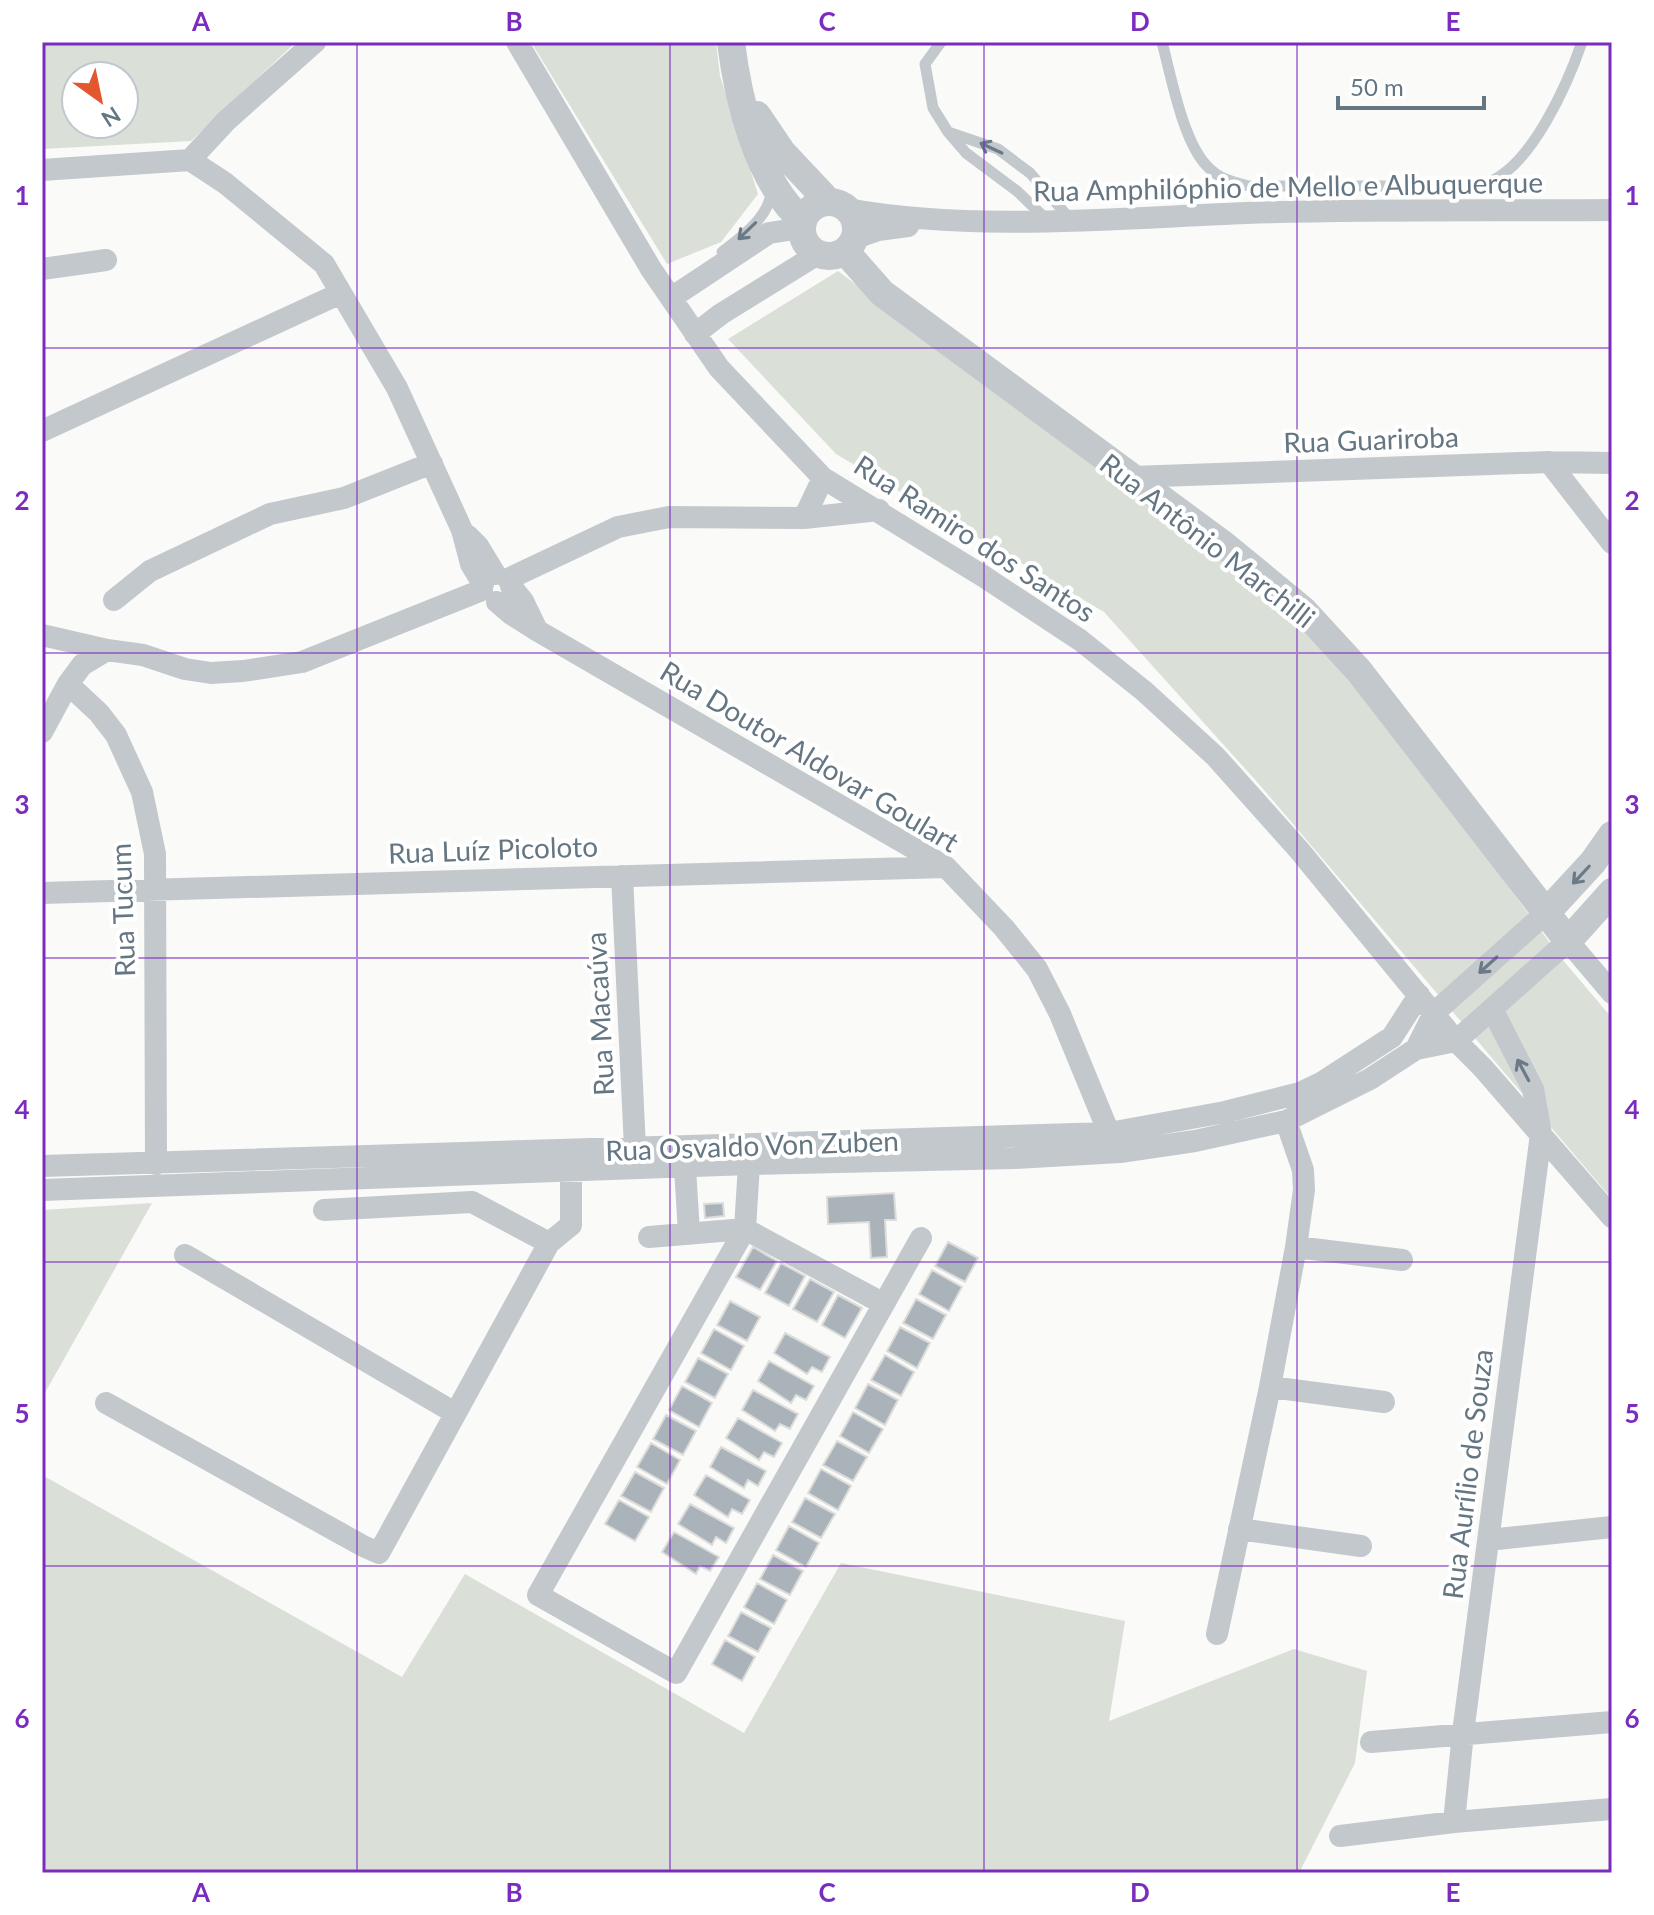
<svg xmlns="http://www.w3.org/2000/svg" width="1654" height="1915" font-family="Lato,sans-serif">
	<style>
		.green { fill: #dadfd7; fill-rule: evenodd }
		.building { fill: #aab3b9; stroke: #dcdcda; stroke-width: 2 }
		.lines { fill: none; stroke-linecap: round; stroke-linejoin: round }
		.service { stroke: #c3c8cc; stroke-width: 11 }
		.minor { stroke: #c3c8cc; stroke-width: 22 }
		.tertiary { stroke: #c3c8cc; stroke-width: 28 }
		.oneway { stroke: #6a7a87 }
		.grid { fill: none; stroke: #7b2cbf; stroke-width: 2; stroke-opacity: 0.55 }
		.labels { text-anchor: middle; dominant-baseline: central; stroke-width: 8; stroke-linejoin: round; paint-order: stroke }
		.street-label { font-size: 28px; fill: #657683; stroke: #fff }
		.neatline { fill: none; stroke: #7b2cbf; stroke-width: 3 }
		.grid-label { font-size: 26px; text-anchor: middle; font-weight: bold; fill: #7b2cbf }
	</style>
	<rect width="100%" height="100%" fill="#fafaf8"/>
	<!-- green -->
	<path class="green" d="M 42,42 L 296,42 L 191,141 L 42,149 ZM 76,76 L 124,76 L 124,124 L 76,124 Z
		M 531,42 L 716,42 L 720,76 L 758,194 L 721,242 L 667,264 Z
		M 838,271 L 1298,617 L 1374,704 L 1561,958 L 1612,1018 L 1612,1199 L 1258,783 L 1104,612 L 836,454 L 728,339 Z
		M 152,1203 L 42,1398 L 42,1210 Z
		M 42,1475 L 402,1677 L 465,1574 L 744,1733 L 841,1563 L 1125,1621 L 1109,1721 L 1294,1649 L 1367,1671 L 1355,1763 L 1299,1873 L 42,1873 Z"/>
	<!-- building -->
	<path class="building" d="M 894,1193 L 896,1220 L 885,1220 L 887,1257 L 871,1258 L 869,1222 L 828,1224 L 827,1197 Z
		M 723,1203 L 724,1216 L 705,1218 L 704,1204 Z
		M 948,1242 L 978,1258 L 965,1282 L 935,1266 Z
		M 753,1247 L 777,1261 L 760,1290 L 736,1277 Z
		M 781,1263 L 805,1276 L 789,1306 L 765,1293 Z
		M 932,1270 L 962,1287 L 949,1311 L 919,1294 Z
		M 810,1279 L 834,1292 L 817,1322 L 793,1309 Z
		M 838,1295 L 862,1308 L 845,1338 L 822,1325 Z
		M 916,1299 L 946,1315 L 933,1339 L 903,1323 Z
		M 730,1301 L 760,1317 L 747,1341 L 717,1325 Z
		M 900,1327 L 930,1343 L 917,1368 L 887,1351 Z
		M 714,1329 L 744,1346 L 731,1370 L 701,1353 Z
		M 785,1333 L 830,1357 L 822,1372 L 812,1367 L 807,1374 L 774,1353 Z
		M 885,1355 L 914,1372 L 901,1396 L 871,1380 Z
		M 698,1358 L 728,1374 L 715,1398 L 685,1382 Z
		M 769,1361 L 814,1386 L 806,1400 L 796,1395 L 791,1403 L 758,1381 Z
		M 868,1384 L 898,1400 L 885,1425 L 855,1408 Z
		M 682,1386 L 712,1403 L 699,1427 L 669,1410 Z
		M 753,1390 L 798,1414 L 790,1429 L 780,1424 L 775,1431 L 742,1410 Z
		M 853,1412 L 883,1429 L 869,1453 L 840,1436 Z
		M 666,1415 L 696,1431 L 683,1455 L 653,1439 Z
		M 738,1418 L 782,1443 L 774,1457 L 764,1452 L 759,1460 L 726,1438 Z
		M 837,1441 L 867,1457 L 853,1481 L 823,1465 Z
		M 651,1443 L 680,1460 L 667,1484 L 637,1467 Z
		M 721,1447 L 766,1471 L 758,1486 L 748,1480 L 744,1488 L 710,1467 Z
		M 821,1469 L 851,1486 L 838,1510 L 808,1493 Z
		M 635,1472 L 664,1488 L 651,1512 L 621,1496 Z
		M 706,1475 L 750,1500 L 742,1514 L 732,1509 L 728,1517 L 694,1495 Z
		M 805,1498 L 835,1514 L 821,1538 L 792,1522 Z
		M 619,1500 L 649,1517 L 635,1541 L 605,1524 Z
		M 690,1504 L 734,1528 L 726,1543 L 716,1537 L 712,1545 L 678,1524 Z
		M 789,1526 L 819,1543 L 806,1567 L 776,1550 Z
		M 674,1532 L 719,1557 L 710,1571 L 700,1566 L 696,1574 L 662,1552 Z
		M 773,1555 L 803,1571 L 790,1595 L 760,1579 Z
		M 757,1583 L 787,1600 L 774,1624 L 744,1607 Z
		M 741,1612 L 771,1628 L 758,1652 L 728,1636 Z
		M 725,1640 L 755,1657 L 742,1681 L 712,1664 Z"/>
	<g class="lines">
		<!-- service -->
		<path class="service" d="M 941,42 L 925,64 L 933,108 L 948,132 L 966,153 L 1017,191 L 1048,221
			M 1162,42 C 1171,76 1183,143 1208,167 C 1219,179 1233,182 1248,186 L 1471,186 C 1476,184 1484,184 1489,182 C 1532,165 1568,83 1582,42
			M 948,132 L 998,149 L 1030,173 L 1071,220
			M 722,252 C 743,236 770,216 772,189"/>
		<!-- minor -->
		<path class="minor" d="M 517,42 L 651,269 L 719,368 L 823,478 L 983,576 L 1080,640 L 1144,691 L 1215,756 L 1299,850 L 1456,1041 L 1483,1068 L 1612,1217
			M 190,160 L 226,121 L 315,42
			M 42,170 L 190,160 L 225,183 L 324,264 L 397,388 L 462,530 L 471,564 L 483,584
			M 847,209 C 975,232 1118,218 1247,213 C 1369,209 1491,211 1612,210
			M 855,238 L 878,230 L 908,226
			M 42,269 L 106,260
			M 671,298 L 769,233 L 801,228
			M 695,334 L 721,314 L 818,254
			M 42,431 L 341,293
			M 1549,462 L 1612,543
			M 1132,477 L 1549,462 L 1612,463
			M 804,518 L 823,478
			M 468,536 L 478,546 L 495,574
			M 508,579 L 618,527 L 669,517 L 804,518 L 879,510
			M 511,586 L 523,601 L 537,630
			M 114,600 L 150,571 L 270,514 L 344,498 L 432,463
			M 497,602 L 511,614 L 538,631 L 946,867 L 1004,928 L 1037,969 L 1060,1014 L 1109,1133
			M 42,635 L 107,650 L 143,655 L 185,669 L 211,673 L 243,671 L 302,662 L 482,590
			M 107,650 L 82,665 L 68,684 L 99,713 L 116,735 L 142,792 L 155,854 L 156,1164
			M 42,732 L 68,684
			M 622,876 L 635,1148
			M 42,893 L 946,867
			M 1416,1049 L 1434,1013 L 1546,913
			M 749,1164 L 745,1229 L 538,1595 L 676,1673 L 921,1238
			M 42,1166 L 1109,1133 L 1225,1112 L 1300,1093 L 1321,1083 L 1392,1037 L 1419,995
			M 685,1168 L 689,1233
			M 42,1190 L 749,1164 L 1014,1158 L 1120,1152 L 1195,1141 L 1286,1121 L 1370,1079 L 1416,1049 L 1456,1041 L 1568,941 L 1612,993
			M 324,1210 L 472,1202 L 549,1243
			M 649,1237 L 745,1229 L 884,1304
			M 1296,1247 L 1402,1260
			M 185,1255 L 455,1413
			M 1270,1387 L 1384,1402
			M 106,1403 L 363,1546 L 379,1553 L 549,1243 L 571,1225 L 571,1172
			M 1239,1529 L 1361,1546
			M 1488,1540 L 1612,1527
			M 1217,1634 L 1270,1387 L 1296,1247 L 1304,1190 L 1303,1170 L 1286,1121
			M 1371,1742 L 1612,1722
			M 1454,1822 L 1463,1733 L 1541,1134 L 1533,1089 L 1492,1009
			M 1340,1836 L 1454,1822 L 1612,1809"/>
		<!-- tertiary -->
		<path class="tertiary" d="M 731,42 C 738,100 757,181 803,221
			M 757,115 L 782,152 L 829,202
			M802 229a27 27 0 1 1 54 0a27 27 0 1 1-54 0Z
			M 845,251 L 882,293 L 1224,545 L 1303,610 L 1359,671 L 1568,941 L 1612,892
			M 1546,913 L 1593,862 L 1612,835"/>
	</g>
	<!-- one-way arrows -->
	<defs><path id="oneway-shaft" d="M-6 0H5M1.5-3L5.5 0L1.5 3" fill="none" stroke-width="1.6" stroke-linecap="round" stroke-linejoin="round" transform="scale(2)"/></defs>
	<g class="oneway">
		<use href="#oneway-shaft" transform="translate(991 148) rotate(-155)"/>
		<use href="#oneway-shaft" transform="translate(747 231) rotate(136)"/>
		<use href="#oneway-shaft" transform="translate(1581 875) rotate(133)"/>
		<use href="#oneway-shaft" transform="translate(1488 965) rotate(138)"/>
		<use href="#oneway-shaft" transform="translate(1523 1070) rotate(-118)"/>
	</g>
	<!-- grid -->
	<path class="grid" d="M 357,42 L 357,1873M 670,42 L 670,1873M 984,42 L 984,1873M 1297,42 L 1297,1873M 42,348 L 1612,348M 42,653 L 1612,653M 42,958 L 1612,958M 42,1262 L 1612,1262M 42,1566 L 1612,1566"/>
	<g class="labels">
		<!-- street labels -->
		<g class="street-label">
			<text transform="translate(1288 186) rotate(-1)">Rua Amphilóphio de Mello e Albuquerque</text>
			<text transform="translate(1371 439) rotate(-2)">Rua Guariroba</text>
			<text transform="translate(975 538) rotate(33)">Rua Ramiro dos Santos</text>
			<text transform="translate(1208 540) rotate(38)">Rua Antônio Marchilli</text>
			<text transform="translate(810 756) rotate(31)">Rua Doutor Aldovar Goulart</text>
			<text transform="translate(493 849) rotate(-2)">Rua Luíz Picoloto</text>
			<text transform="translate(122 910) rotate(-92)">Rua Tucum</text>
			<text transform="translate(599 1014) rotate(-93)">Rua Macaúva</text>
			<text transform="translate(752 1145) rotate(-2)">Rua Osvaldo Von Zuben</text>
			<text transform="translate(1467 1474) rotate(-83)">Rua Aurílio de Souza</text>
		</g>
	</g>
	<!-- border -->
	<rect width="1654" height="1915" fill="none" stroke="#ffffff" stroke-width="88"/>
	<!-- north arrow -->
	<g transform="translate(100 100) rotate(147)"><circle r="38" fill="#ffffff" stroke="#c1c8cd" stroke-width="2"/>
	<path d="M0-6L14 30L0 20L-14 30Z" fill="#e4572e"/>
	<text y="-12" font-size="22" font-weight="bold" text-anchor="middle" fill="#657683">N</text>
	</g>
	<!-- scale -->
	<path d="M1338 96v12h146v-12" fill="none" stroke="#657683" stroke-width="4"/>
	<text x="1350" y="96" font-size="24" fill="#657683" stroke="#ffffff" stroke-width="6" paint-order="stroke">50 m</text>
	<rect x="44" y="44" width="1566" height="1827" class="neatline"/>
	<g class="grid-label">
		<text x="201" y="31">A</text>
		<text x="514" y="31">B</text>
		<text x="827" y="31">C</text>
		<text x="1140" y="31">D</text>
		<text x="1453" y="31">E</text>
		<text x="22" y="205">1</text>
		<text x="1632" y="205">1</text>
		<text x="22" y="510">2</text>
		<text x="1632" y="510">2</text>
		<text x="22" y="814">3</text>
		<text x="1632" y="814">3</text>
		<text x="22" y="1119">4</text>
		<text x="1632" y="1119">4</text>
		<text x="22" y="1423">5</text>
		<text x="1632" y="1423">5</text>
		<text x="22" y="1728">6</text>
		<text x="1632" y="1728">6</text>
		<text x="201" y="1902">A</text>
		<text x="514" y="1902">B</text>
		<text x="827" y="1902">C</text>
		<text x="1140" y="1902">D</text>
		<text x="1453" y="1902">E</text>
	</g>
</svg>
